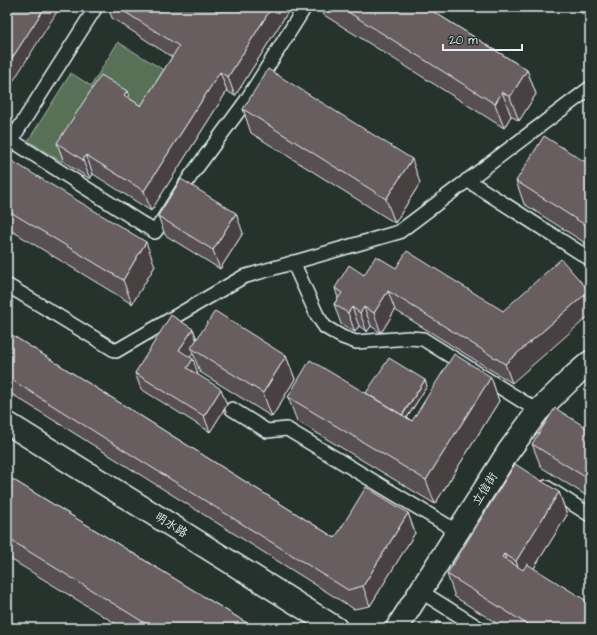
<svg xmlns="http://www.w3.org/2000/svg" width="597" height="635" font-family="'Architects Daughter','LXGW WenKai TC',sans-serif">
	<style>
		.green { fill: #597156; stroke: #a0b1a7 }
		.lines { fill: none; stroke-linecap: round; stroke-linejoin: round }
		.lane-casing { stroke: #e8f1f8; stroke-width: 16 }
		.secondary-casing { stroke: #e8f1f8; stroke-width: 25 }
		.lane { stroke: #26332d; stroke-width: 13 }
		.secondary { stroke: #26332d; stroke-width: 22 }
		.wall { fill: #595052; stroke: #e8f1f8 }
		.shaded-wall { fill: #494142; stroke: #e8f1f8 }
		.building { fill: #685d5f; stroke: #e8f1f8 }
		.labels { text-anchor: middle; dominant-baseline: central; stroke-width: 3; stroke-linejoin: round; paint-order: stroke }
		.street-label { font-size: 12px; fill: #e8f1f8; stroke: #26332d }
	</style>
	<rect width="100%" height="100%" fill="#26332d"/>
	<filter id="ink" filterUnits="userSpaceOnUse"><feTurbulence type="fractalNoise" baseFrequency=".025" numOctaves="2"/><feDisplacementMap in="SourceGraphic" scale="8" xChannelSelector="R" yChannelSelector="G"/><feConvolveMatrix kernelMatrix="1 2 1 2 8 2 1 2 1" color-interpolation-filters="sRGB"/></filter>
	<g filter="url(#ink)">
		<!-- green -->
		<path class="green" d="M 118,42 L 175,77 L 147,122 L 107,91 L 62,162 L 28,141 L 71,73 L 91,86 Z"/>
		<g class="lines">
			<!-- lane casing -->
			<g class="lane-casing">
				<path id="lane" d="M 11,140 L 155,232 L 190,177 L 246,101 L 305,7
					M 7,147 L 96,7
					M 467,180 L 590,259
					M 293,262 L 317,315 L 325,327 L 342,337 L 356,342 L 409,338 L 423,339 L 538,411
					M 7,285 L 116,351 L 243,277 L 399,232 L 590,88
					M 232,409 L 267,431 L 287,429 L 458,532
					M 546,487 L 590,515
					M 420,591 L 479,628"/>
			</g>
			<!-- secondary casing -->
			<g class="secondary-casing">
				<path id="secondary" d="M 7,423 L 336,628
					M 397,628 L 508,452 L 538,411 L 576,374 L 590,362"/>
			</g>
			<!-- lane -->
			<use href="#lane" class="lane"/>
			<!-- secondary -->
			<use href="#secondary" class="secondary"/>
		</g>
		<!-- wall -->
		<path class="wall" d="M 108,7 L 291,7 L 235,96 L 227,91 L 151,211 L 93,174 L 90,179 L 64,162 L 57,143 L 127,91 L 130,99 L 141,106 L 172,57 L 112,18 Z
			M 321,7 L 426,7 L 527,70 L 536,94 L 519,121 L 511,116 L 504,128 L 324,15 Z
			M 572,7 L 590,7 L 590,18 Z
			M 243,109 L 420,183 L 395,223 L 251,133 Z
			M 7,158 L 155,266 L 132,304 L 7,228 Z
			M 590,165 L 590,246 L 524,204 L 516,181 Z
			M 158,216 L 243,233 L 220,269 L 165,235 Z
			M 396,268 L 503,311 L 512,383 L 395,310 L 381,333 L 371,326 L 367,332 L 359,326 L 355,332 L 341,324 L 334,304 L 338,298 L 335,288 L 364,275 Z
			M 193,329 L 197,339 L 286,356 L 295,379 L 272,417 L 200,372 L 193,353 L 190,357 L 198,375 L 227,405 L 210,432 L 141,389 L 135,373 Z
			M 7,332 L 335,538 L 408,513 L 415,533 L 370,606 L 354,609 L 7,391 Z
			M 491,377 L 499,401 L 435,504 L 297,421 L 288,397 L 366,393 L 427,386 L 407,418 L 412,421 Z
			M 590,430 L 590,498 L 541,467 L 532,444 Z
			M 7,476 L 255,628 L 123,628 L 7,557 Z
			M 559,492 L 567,515 L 534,568 L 590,628 L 504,628 L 455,597 L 447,574 Z"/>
		<!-- shaded-wall -->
		<path class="shaded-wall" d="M 45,7 L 60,7 L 7,91 L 7,66 Z
			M 272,7 L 291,7 L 235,96 L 228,77 Z
			M 527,70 L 536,94 L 519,121 L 510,97 Z
			M 220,72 L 227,91 L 151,211 L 144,191 Z
			M 127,91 L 134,110 L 124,95 Z
			M 502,92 L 511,116 L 504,128 L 495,104 Z
			M 86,155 L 93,174 L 90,179 L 83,160 Z
			M 412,159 L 420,183 L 395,223 L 386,199 Z
			M 236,213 L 243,233 L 220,269 L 213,250 Z
			M 146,242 L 155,266 L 132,304 L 123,280 Z
			M 388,291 L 395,310 L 381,333 L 374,313 Z
			M 589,291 L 590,295 L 590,315 L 512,383 L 505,364 Z
			M 352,307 L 359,326 L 355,332 L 348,313 Z
			M 364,307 L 371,326 L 367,332 L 360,313 Z
			M 193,329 L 198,345 L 191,348 L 193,353 L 185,366 L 179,350 Z
			M 286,356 L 295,379 L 272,417 L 263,393 Z
			M 193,359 L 198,374 L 193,383 L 187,368 Z
			M 491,377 L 499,401 L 435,504 L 426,480 Z
			M 425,380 L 427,386 L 401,427 L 399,421 Z
			M 221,389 L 227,405 L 210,432 L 204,416 Z
			M 559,492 L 567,515 L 524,584 L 516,561 Z
			M 408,513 L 415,533 L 370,606 L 363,586 Z
			M 504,554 L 513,577 L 502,557 Z"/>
		<!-- building -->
		<path class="building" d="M 7,7 L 45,7 L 7,66 Z
			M 117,7 L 272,7 L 228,77 L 220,72 L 144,191 L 86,155 L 83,160 L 57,143 L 101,75 L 127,91 L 124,95 L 141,106 L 179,46 Z
			M 340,7 L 426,7 L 527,70 L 510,97 L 502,92 L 495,104 Z
			M 268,69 L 412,159 L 386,199 L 243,109 Z
			M 544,136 L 590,165 L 590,228 L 516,181 Z
			M 7,158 L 146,242 L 123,280 L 7,210 Z
			M 181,179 L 236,213 L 213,250 L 158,216 Z
			M 407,251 L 503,311 L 561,259 L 589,291 L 505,364 L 388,291 L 374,313 L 364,307 L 360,313 L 352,307 L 348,313 L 334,304 L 342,293 L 335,288 L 349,265 L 364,275 L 376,256 L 396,268 Z
			M 215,311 L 286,356 L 263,393 L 191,348 Z
			M 171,315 L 193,329 L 179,350 L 193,359 L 187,368 L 221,389 L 204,416 L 135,373 Z
			M 7,332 L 335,538 L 366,487 L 408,513 L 363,586 L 348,590 L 7,377 Z
			M 454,354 L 491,377 L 426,480 L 288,397 L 310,360 L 412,421 Z
			M 389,358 L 425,380 L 402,415 L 366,393 Z
			M 555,408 L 590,430 L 590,480 L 532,444 Z
			M 515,464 L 559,492 L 516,561 L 504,554 L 502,557 L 523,570 L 527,564 L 590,603 L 590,628 L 533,628 L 447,574 Z
			M 7,476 L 255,628 L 153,628 L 7,538 Z
			M 437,621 L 449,628 L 433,628 Z"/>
	</g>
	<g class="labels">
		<!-- street labels -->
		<g class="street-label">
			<text transform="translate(485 489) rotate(-58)">立信街</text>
			<text transform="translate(171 525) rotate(32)">明水路</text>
		</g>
	</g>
	<!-- margin -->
	<rect width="597" height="635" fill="none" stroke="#26332d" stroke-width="24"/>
	<rect x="12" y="12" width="573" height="611" fill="none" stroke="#e8f1f8" stroke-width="1.5" filter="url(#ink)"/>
	<!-- scale -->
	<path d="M443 44v6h79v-6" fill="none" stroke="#e8f1f8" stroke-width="2"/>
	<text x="449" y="44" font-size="12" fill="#e8f1f8" stroke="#26332d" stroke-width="3" paint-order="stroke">20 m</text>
</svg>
